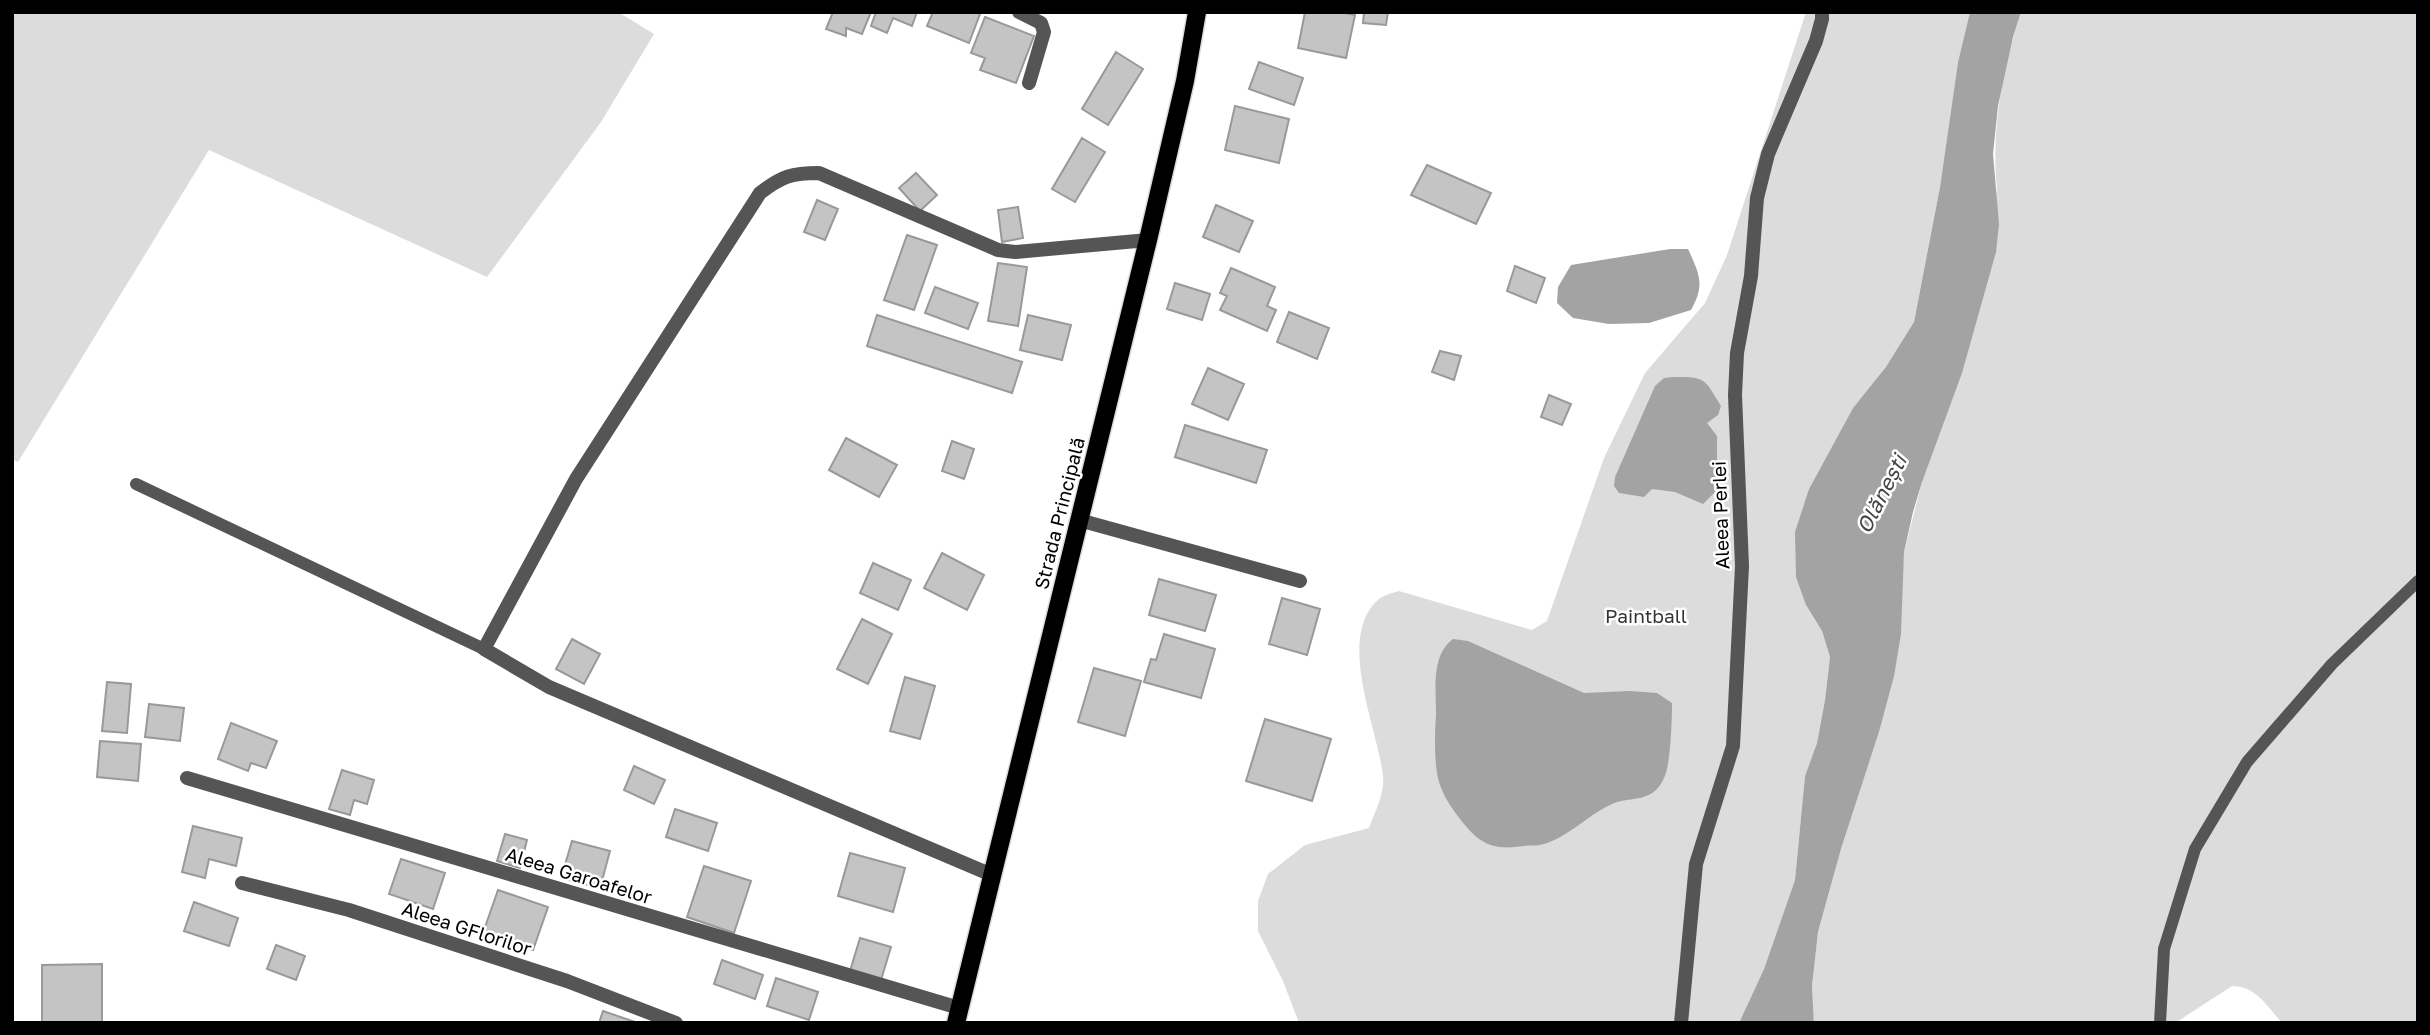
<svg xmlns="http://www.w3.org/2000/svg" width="2430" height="1035" font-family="'Golos Text',sans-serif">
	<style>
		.green { fill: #dcdcdc }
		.water { fill: #a3a3a3 }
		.building { fill: #c4c4c4; stroke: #999; stroke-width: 2 }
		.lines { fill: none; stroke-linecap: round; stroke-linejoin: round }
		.primary-casing { stroke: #dbdbdb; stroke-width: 21 }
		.lane { stroke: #555; stroke-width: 12 }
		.street { stroke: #555; stroke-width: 14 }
		.primary { stroke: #000; stroke-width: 18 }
		.labels { text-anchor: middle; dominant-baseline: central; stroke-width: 5; stroke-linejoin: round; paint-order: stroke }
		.street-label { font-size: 19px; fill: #000; stroke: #fff }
		.park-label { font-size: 19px; fill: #333; stroke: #fff }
		.water-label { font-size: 21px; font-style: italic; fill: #444; stroke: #fff }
	</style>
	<rect width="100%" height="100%" fill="#fff"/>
	<!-- green -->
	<path class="green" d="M 12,12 L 618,12 L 654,34 L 601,122 L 487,277 L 209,150 L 18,462 L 12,459 Z
		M 1806,12 L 1970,12 L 1958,62 L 1940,187 L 1914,322 L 1887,367 L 1853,408 L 1809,489 L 1806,605 L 1822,631 L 1830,657 L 1825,700 L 1817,743 L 1805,776 L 1795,880 L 1764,969 L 1739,1023 L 1299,1023 L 1283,981 L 1258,931 L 1258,901 L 1268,874 L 1305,845 L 1369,828 C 1375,812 1385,793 1383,776 C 1378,728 1335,637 1379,599 C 1384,595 1393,593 1399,591 L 1532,630 L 1547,621 L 1604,458 L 1645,373 L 1705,303 L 1727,255 Z
		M 2021,12 L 2418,12 L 2418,1023 L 2282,1023 C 2267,1006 2256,986 2232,986 L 2175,1023 L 1814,1023 L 1812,986 L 1818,932 L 1841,849 L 1879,732 L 1901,590 L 1904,552 L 1997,190 C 1991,129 2002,70 2021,12 Z"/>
	<!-- water -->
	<path class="water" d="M 1970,12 L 2021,12 L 2013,37 L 1998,106 L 1993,154 L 1999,224 L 1996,252 L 1962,373 L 1922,482 L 1913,512 L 1904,552 L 1901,634 L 1894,676 L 1879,732 L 1841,849 L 1818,932 L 1812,986 L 1814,1023 L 1739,1023 L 1764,969 L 1795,880 L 1805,776 L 1817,743 L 1825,700 L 1830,657 L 1822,631 L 1806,605 L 1796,577 L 1795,532 L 1809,489 L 1853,408 L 1886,367 L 1914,322 L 1940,187 L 1958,62 Z
		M 1670,249 L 1688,249 C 1700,275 1705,285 1691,310 L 1649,323 L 1609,324 L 1573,318 L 1557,303 L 1558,287 L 1571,265 Z
		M 1673,377 C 1706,377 1704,378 1721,406 L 1718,415 L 1707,423 L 1717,436 L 1717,475 L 1715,492 L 1703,504 L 1675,492 L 1652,489 L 1644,497 L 1619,493 L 1614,486 L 1615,477 L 1655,386 L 1664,378 Z
		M 1453,639 L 1468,641 L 1584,693 L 1630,691 L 1657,693 L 1672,703 C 1672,719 1671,764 1664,778 C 1652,805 1630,795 1610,805 C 1586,816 1567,839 1540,845 C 1535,846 1530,845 1524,846 C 1490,851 1478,843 1457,815 C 1448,803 1439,788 1437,773 C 1434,754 1435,733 1436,714 C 1436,689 1431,655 1453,639 Z"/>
	<!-- building -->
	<path class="building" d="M 833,12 L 871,12 L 862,34 L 846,28 L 846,36 L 826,29 Z
		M 876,12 L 917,12 L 912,26 L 893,18 L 887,33 L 871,26 Z
		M 933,12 L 976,12 L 980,14 L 969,43 L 927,26 Z
		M 1305,12 L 1339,12 L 1355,15 L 1346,58 L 1298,48 Z
		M 1364,12 L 1388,12 L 1386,25 L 1363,23 Z
		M 985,17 L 1034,36 L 1016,83 L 980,70 L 985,58 L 971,53 Z
		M 1116,52 L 1143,69 L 1108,125 L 1082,109 Z
		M 1259,62 L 1303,78 L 1294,105 L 1249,89 Z
		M 1235,106 L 1289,119 L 1279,163 L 1225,150 Z
		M 1082,138 L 1105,152 L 1075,202 L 1052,189 Z
		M 1427,165 L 1491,193 L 1476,224 L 1411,195 Z
		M 916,173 L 937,195 L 920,211 L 899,188 Z
		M 817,200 L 838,209 L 825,240 L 804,232 Z
		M 1216,205 L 1253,221 L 1239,252 L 1203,237 Z
		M 1018,207 L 1023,238 L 1002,242 L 998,210 Z
		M 907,235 L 937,245 L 914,310 L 884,300 Z
		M 998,263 L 1027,267 L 1018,326 L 988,321 Z
		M 1515,266 L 1545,278 L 1536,303 L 1507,291 Z
		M 1231,268 L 1275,287 L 1267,306 L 1276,310 L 1267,331 L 1220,310 L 1227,296 L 1220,293 Z
		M 1175,283 L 1210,294 L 1202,320 L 1167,309 Z
		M 935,287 L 978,303 L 968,329 L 925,313 Z
		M 1289,312 L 1329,328 L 1317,359 L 1277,342 Z
		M 877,315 L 1022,362 L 1012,393 L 867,346 Z
		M 1028,315 L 1071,325 L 1062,360 L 1020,350 Z
		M 1440,351 L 1461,356 L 1454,380 L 1432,372 Z
		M 1208,368 L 1244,384 L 1228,420 L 1192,404 Z
		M 1549,395 L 1571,404 L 1562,425 L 1541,417 Z
		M 1185,425 L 1267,450 L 1256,483 L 1175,457 Z
		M 846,438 L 897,465 L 879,497 L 829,470 Z
		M 952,441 L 974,449 L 964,479 L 942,471 Z
		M 942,553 L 984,575 L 967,610 L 924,588 Z
		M 873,563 L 911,580 L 898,610 L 860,593 Z
		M 1159,579 L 1216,595 L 1205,631 L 1149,615 Z
		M 1282,598 L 1320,609 L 1307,655 L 1269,644 Z
		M 862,619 L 892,634 L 868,684 L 837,669 Z
		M 1164,634 L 1215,649 L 1201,698 L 1144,682 L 1151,659 L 1156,660 Z
		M 572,639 L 600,654 L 584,684 L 556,669 Z
		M 1094,668 L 1141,681 L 1125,736 L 1078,722 Z
		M 905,677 L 935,686 L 920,739 L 890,731 Z
		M 107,682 L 131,684 L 127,733 L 102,731 Z
		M 149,704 L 184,708 L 180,741 L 145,737 Z
		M 1265,719 L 1331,739 L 1312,801 L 1246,781 Z
		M 231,723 L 277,741 L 266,768 L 251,763 L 248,771 L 218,759 Z
		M 100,741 L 141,744 L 138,781 L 97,777 Z
		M 634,766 L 665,780 L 654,804 L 624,790 Z
		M 342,770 L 374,780 L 367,804 L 354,800 L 350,815 L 329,809 Z
		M 675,809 L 717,823 L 708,851 L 666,837 Z
		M 193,826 L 242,838 L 236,866 L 209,859 L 205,878 L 182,872 Z
		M 505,834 L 527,840 L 520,868 L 497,861 Z
		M 572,841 L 610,851 L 600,888 L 561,878 Z
		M 850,853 L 905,868 L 893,912 L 838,896 Z
		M 401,859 L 445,873 L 433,909 L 389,894 Z
		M 704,866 L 751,881 L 734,933 L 687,917 Z
		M 498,890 L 548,907 L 533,950 L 483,933 Z
		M 194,902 L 238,918 L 229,946 L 184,931 Z
		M 860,938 L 891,947 L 881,980 L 850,971 Z
		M 276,945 L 305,956 L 296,980 L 267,969 Z
		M 722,960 L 763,975 L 755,999 L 714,984 Z
		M 102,964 L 102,1023 L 42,1023 L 42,965 Z
		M 776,978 L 818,992 L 809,1020 L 767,1006 Z
		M 603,1011 L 638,1023 L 599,1023 Z"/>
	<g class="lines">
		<!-- primary casing -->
		<g class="primary-casing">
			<path id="primary" d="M 956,1023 L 1148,240 L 1185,81 L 1197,12"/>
		</g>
		<!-- lane -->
		<path class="lane" d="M 136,484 L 484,649
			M 2160,1023 L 2164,949 L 2195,849 L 2247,762 L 2332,664 L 2418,581"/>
		<!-- street -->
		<path class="street" d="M 1019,12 L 1041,23 L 1044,32 L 1029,83
			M 1079,520 L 1300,581
			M 187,778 L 959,1008
			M 992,875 L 549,687 L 484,649 L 576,479 L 760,193 C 782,176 792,173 819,173 L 998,250 L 1015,252 L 1148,240
			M 242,883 L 349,910 L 567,981 L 676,1023
			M 1681,1023 L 1696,864 L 1733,746 L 1742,566 L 1735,395 L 1737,353 L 1751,276 L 1757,198 L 1768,154 L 1816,41 L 1822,19 L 1822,12"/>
		<!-- primary -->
		<use href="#primary" class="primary"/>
	</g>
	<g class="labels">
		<!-- street labels -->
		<g class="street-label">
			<text transform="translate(1059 513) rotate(-76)">Strada Principală</text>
			<text transform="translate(1720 515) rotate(-92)">Aleea Perlei</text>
			<text transform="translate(579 875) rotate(17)">Aleea Garoafelor</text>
			<text transform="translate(467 928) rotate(18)">Aleea GFlorilor</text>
		</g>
		<!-- park labels -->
		<g class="park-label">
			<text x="1646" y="615">Paintball</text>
		</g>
		<!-- water labels -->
		<g class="water-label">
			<text transform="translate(1881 494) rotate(-63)">Olănești</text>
		</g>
	</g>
	<!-- border -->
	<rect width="2430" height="1035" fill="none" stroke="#000000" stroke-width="28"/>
</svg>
